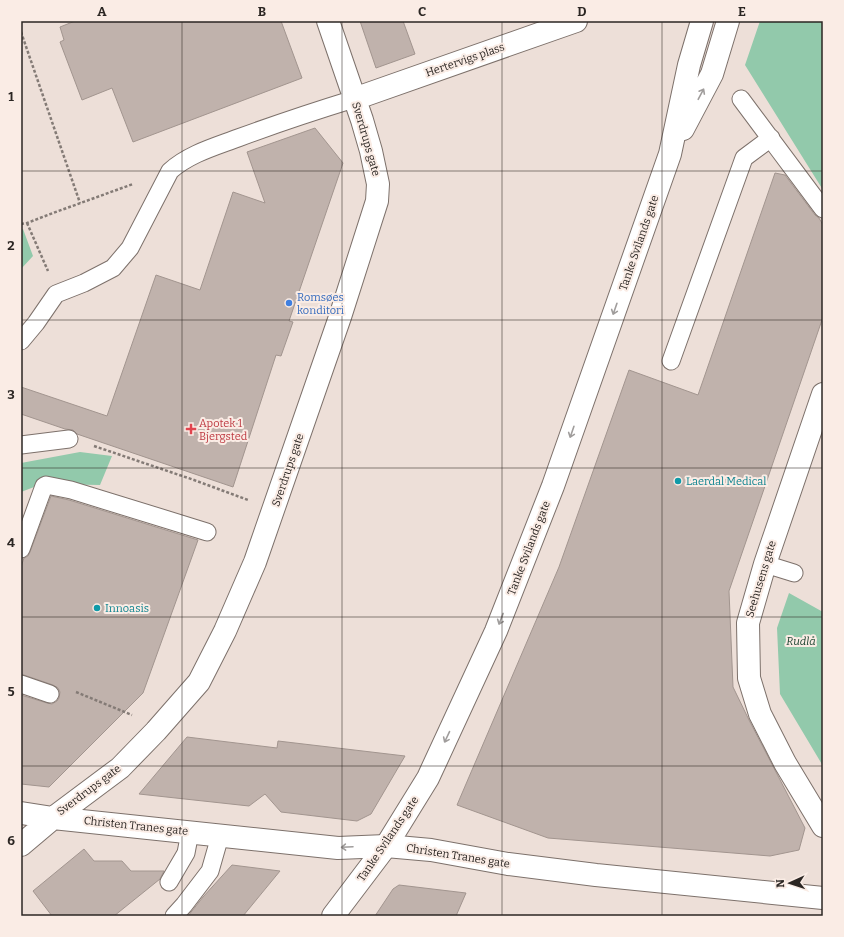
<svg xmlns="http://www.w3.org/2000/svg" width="844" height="937" font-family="Bitter,serif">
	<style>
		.green { fill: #92c9ab }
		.building { fill: #c0b2ac; stroke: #a2958f }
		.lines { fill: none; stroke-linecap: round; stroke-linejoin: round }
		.service-casing { stroke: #7d716b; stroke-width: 19 }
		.minor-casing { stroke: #7d716b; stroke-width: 24 }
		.secondary-casing { stroke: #7d716b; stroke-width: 24 }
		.path { stroke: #847b76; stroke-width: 2.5; stroke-dasharray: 3 2; stroke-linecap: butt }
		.service { stroke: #fff; stroke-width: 17 }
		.minor { stroke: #fff; stroke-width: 22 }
		.secondary { stroke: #fff; stroke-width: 22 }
		.oneway { stroke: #a09d9c }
		.grid { fill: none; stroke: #2b2623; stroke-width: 1; stroke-opacity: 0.55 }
		.shop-dot { fill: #3f7fe0; stroke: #faece5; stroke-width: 1.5 }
		.health-dot { fill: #e0444e; stroke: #faece5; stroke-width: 1.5 }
		.culture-dot { fill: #0f9aa8; stroke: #faece5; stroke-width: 1.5 }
		.labels { text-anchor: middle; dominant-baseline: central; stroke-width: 4; stroke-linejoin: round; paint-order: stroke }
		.street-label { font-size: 11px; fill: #2b2623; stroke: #faece5 }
		.shop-label { font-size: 11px; fill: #366cbe; stroke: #faece5; text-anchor: start }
		.health-label { font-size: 11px; fill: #be3a42; stroke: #faece5; text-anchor: start }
		.culture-label { font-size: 11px; fill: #0d838f; stroke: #faece5; text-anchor: start }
		.park-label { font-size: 11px; font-style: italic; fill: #1c4431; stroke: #faece5 }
		.neatline { fill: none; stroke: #2b2623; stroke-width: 1.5 }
		.grid-label { font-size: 13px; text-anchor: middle; font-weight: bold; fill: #2b2623 }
	</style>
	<rect width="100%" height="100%" fill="#eddfd8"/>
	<!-- green -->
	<path class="green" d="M 760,21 L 823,21 L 823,190 L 745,65 Z
		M 23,229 L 33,256 L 21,269 L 21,230 Z
		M 80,452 L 112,456 L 100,485 L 42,484 L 21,492 L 21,463 Z
		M 789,593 L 823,612 L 823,766 L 780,694 L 777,628 Z"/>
	<!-- building -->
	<path class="building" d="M 75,21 L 281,21 L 302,78 L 133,142 L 112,88 L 82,100 L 60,42 L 64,40 L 60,27 Z
		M 360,21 L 403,21 L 415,54 L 376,68 Z
		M 315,128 L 343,163 L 289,321 L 293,322 L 281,356 L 276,355 L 233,487 L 77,434 L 73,430 L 65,429 L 21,414 L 21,387 L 107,416 L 156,275 L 200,290 L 233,192 L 265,203 L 247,152 Z
		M 775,173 L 785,175 L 815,215 L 819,218 L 823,225 L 823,317 L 729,591 L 733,687 L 749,720 L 805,828 L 799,850 L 770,856 L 548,838 L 457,805 L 559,567 L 629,370 L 698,395 Z
		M 51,496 L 69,500 L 198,540 L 143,693 L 49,787 L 21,784 L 21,695 L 47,703 L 52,704 L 57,701 L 59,698 L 60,692 L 58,688 L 53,685 L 21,674 L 21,567 L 24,558 L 28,556 L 30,552 Z
		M 187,737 L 277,748 L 278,741 L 405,756 L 371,814 L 357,821 L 281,812 L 265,794 L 249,806 L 139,794 Z
		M 84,849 L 94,861 L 122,861 L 131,871 L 164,871 L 160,879 L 114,916 L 52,916 L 33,891 Z
		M 232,865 L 280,871 L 243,916 L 188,916 L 203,897 Z
		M 399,885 L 466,893 L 456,916 L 375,916 L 393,889 Z"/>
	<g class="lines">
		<!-- service casing -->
		<g class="service-casing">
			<path id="service" d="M 741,99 L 823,209
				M 21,341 L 36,323 L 56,294 L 84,283 L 113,268 L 130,248 L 170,171 C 189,154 214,147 238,138 C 276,124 315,111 354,99
				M 671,361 L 744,158 L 771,138
				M 21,445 L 69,439
				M 21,549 L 44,486 L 46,485 L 71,490 L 207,532
				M 765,564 L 794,573
				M 21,684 L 50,694
				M 169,882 L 186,853 L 190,832
				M 174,916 L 184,905 L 210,871 L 220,836"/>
		</g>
		<!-- minor casing -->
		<g class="minor-casing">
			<path id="minor" d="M 354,99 L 576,21
				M 823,394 L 765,564 L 748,623 L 749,678 L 760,714 L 785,763 L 823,826
				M 21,813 L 53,818 L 338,848 L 386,846 L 431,850 L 508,864 L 596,875 L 823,898
				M 21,845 L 53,818 L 120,768 L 156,731 L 199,682 L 225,631 L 255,562 L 340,317 L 377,201 L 378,184 L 371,151 L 362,120 L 328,21"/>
		</g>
		<!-- secondary casing -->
		<g class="secondary-casing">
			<path id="secondary" d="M 683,129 L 712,74 L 728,21
				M 333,916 L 386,846 L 428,778 L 496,631 L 553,486 L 670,154 L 689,65 L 702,21"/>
		</g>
		<!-- path -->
		<path class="path" d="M 21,32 L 80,203
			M 27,223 L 48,271
			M 21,224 L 27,223 L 53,213 L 133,184
			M 94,446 L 194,480 L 248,500
			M 76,692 L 132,715"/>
		<!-- service -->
		<use href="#service" class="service"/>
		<!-- minor -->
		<use href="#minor" class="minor"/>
		<!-- secondary -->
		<use href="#secondary" class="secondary"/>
	</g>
	<!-- one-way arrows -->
	<defs><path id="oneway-shaft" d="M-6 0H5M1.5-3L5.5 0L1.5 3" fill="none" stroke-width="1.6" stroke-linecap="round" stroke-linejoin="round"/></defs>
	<g class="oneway">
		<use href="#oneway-shaft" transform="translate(701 94) rotate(-62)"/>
		<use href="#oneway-shaft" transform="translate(615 309) rotate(109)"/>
		<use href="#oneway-shaft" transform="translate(572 432) rotate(109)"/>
		<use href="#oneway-shaft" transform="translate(501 619) rotate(111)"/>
		<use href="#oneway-shaft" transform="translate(447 737) rotate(115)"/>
		<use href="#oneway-shaft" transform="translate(347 847) rotate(177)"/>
	</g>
	<!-- grid -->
	<path class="grid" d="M 182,21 L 182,916M 342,21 L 342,916M 502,21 L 502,916M 662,21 L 662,916M 21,171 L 823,171M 21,320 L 823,320M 21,468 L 823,468M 21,617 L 823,617M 21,766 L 823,766"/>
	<!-- markers -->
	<circle class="shop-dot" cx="289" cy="303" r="4"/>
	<path class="health-dot" d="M189 423h4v4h4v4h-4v4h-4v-4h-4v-4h4z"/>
	<g class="culture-dot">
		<circle cx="678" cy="481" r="4"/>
		<circle cx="97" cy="608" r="4"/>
	</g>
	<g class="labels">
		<!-- street labels -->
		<g class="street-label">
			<text transform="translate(465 60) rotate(-19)">Hertervigs plass</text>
			<text transform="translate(366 139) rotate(74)">Sverdrups gate</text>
			<text transform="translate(639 243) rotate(-71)">Tanke Svilands gate</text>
			<text transform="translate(288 470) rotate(-71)">Sverdrups gate</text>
			<text transform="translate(529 548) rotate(-69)">Tanke Svilands gate</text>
			<text transform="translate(761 579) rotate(-73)">Seehusens gate</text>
			<text transform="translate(89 790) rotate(-37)">Sverdrups gate</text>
			<text transform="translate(136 826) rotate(6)">Christen Tranes gate</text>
			<text transform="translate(388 839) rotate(-56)">Tanke Svilands gate</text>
			<text transform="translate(458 856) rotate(9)">Christen Tranes gate</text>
		</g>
		<!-- shop labels -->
		<g class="shop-label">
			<text x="297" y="297">Romsøes<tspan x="297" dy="13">konditori</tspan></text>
		</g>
		<!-- health labels -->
		<g class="health-label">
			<text x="199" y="423">Apotek 1<tspan x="199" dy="13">Bjergsted</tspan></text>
		</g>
		<!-- culture labels -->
		<g class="culture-label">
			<text x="686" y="481">Laerdal Medical</text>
			<text x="105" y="608">Innoasis</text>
		</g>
		<!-- park labels -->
		<g class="park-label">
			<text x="801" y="641">Rudlå</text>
		</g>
	</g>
	<!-- border -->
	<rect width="844" height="937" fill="none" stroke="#faece5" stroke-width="44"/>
	<!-- north arrow -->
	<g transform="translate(790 883) rotate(267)" stroke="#faece5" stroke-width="3" paint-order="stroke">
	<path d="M0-3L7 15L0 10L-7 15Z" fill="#2b2623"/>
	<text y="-6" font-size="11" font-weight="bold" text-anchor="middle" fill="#2b2623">N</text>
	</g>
	<rect x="22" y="22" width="800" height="893" class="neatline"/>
	<g class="grid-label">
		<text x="102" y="16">A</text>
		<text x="262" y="16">B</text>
		<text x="422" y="16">C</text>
		<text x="582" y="16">D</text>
		<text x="742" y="16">E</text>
		<text x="11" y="101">1</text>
		<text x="11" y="250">2</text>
		<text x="11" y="399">3</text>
		<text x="11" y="547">4</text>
		<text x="11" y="696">5</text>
		<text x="11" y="845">6</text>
	</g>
</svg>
